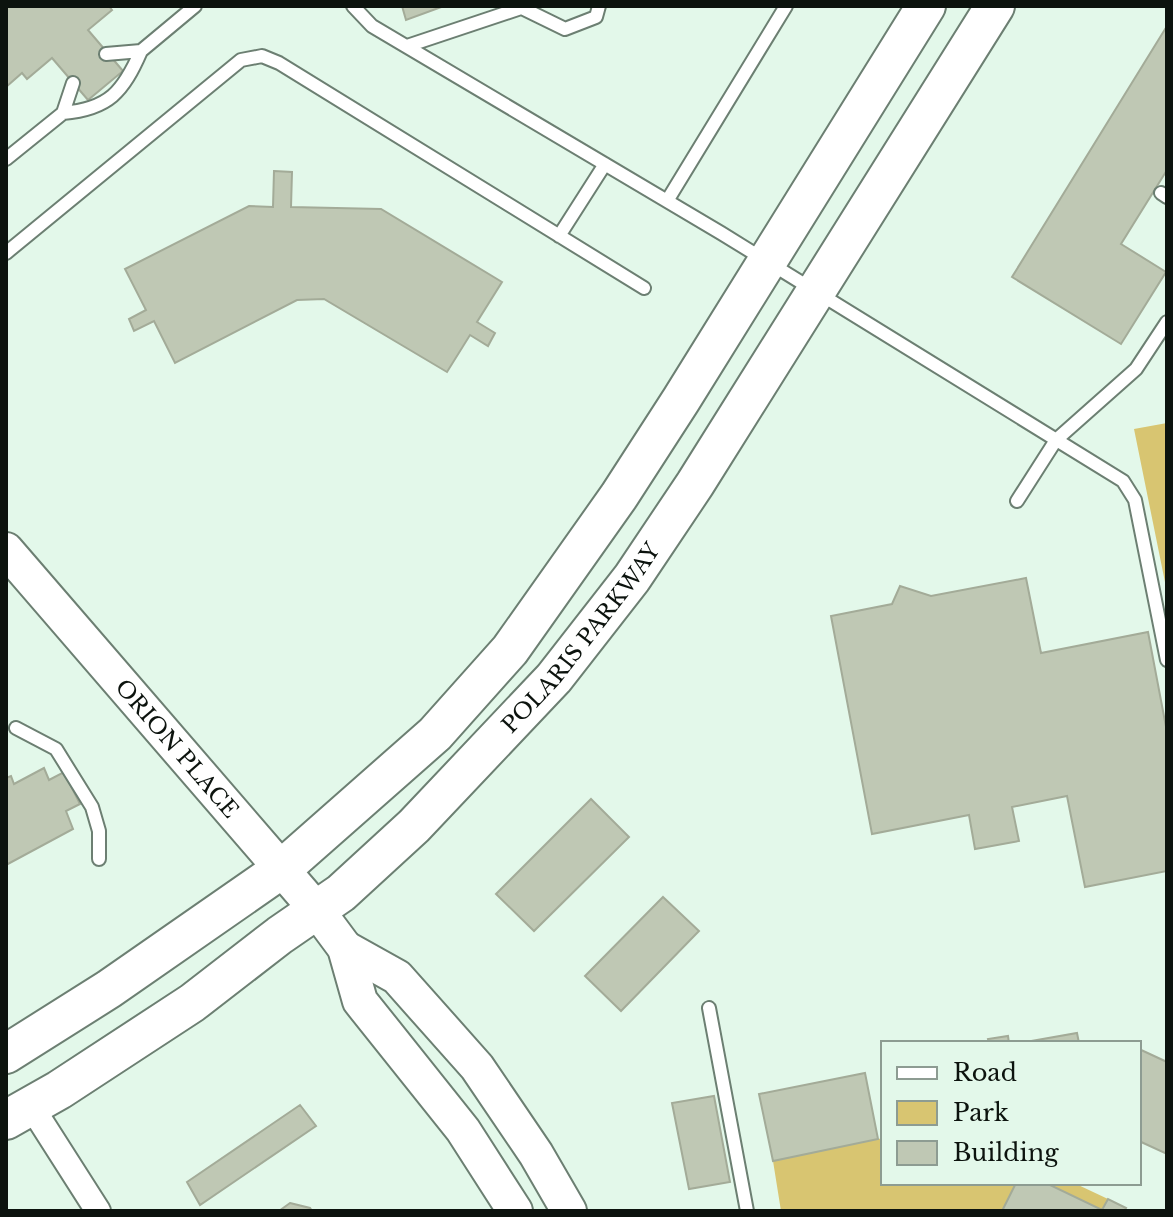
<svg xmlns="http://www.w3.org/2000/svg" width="1173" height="1217" font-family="'Libre Baskerville',serif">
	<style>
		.green { fill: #d8c571 }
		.building { fill: #bfc8b4; stroke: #a3ab98; stroke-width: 2 }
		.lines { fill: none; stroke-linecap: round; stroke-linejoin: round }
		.service-casing { stroke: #6c7f72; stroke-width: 16 }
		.minor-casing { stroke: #6c7f72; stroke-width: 28 }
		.secondary-casing { stroke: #6c7f72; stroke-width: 38 }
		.primary-casing { stroke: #6c7f72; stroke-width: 42 }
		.service { stroke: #fff; stroke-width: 12 }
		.minor { stroke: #fff; stroke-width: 24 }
		.secondary { stroke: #fff; stroke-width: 34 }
		.primary { stroke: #fff; stroke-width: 38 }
		.labels { text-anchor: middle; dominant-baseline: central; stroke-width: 6; stroke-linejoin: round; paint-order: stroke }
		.street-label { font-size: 22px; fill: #0c130e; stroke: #e3f8ea }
	</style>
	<rect width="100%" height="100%" fill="#e3f8ea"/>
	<!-- green -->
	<path class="green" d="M 1167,423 L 1167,592 L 1134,429 Z
		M 883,1138 L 883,1183 L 1016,1183 L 1002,1211 L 781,1211 L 773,1161 Z
		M 1046,1183 L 1074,1183 L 1108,1199 L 1102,1210 Z"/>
	<!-- building -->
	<path class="building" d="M 6,6 L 109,6 L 112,10 L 88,30 L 123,71 L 88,100 L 52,58 L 27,79 L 22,73 L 6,87 Z
		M 402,6 L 444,6 L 406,20 Z
		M 1167,26 L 1167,170 L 1121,244 L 1166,272 L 1121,344 L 1012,277 Z
		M 274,171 L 292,172 L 291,207 L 381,209 L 502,282 L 477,322 L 495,333 L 488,346 L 470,335 L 447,372 L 324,299 L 297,300 L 175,363 L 154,321 L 134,331 L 129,319 L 146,310 L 125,269 L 249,206 L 273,207 Z
		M 1026,578 L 1041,653 L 1148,632 L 1167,732 L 1167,871 L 1085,887 L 1067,796 L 1012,807 L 1019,841 L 975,849 L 969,815 L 872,834 L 831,616 L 892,604 L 900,586 L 931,596 Z
		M 44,768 L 49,780 L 64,772 L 80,804 L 66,811 L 73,829 L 6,865 L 6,778 L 11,776 L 14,784 Z
		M 591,799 L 629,837 L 534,931 L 496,894 Z
		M 663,897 L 699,931 L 621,1011 L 585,976 Z
		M 1077,1033 L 1079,1043 L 1020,1043 Z
		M 1008,1036 L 1009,1043 L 989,1043 L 988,1039 Z
		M 1139,1049 L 1167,1062 L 1167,1154 L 1139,1141 Z
		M 865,1073 L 878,1139 L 773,1161 L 759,1094 Z
		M 714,1096 L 730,1182 L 689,1189 L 672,1103 Z
		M 300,1105 L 316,1126 L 200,1205 L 187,1182 Z
		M 1016,1183 L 1046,1183 L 1102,1210 L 1108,1199 L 1126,1208 L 1124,1211 L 1002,1211 Z
		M 290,1203 L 310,1208 L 312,1211 L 279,1211 Z"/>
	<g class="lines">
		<!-- service casing -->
		<g class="service-casing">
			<path id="service" d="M 353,6 L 372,26 L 721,233 L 1123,481 L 1135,500 L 1167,660
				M 522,8 L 565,29 L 596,17 L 599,6
				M 407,46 L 527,6
				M 106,54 L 141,51 L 195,6
				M 63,113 C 109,109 123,92 141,51
				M 6,159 L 63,113 L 73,83
				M 1161,193 L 1167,197
				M 667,201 L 786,6
				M 559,236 L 605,164
				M 6,253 L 241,60 L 262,56 L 279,63 L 644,288
				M 1017,501 L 1056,440 L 1136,369 L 1167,322
				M 16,728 L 56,749 L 92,807 L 99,831 L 99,859
				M 709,1008 L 747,1211"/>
		</g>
		<!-- minor casing -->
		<g class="minor-casing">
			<path id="minor" d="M 31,1106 L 98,1211"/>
		</g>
		<!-- secondary casing -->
		<g class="secondary-casing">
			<g id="secondary">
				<path id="s1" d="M 6,550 L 316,909 L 345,948 L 360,1001 L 463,1130 L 515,1211"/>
				<path d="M 345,948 L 397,977 L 477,1067 L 536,1154 L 569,1211"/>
			</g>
		</g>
		<!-- primary casing -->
		<g class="primary-casing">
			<g id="primary">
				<path d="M 6,1054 L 109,989 L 283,868 L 435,734 L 510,650 L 619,496 L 681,400 L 926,6"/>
				<path id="s2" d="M 6,1120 L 59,1090 L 192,1003 L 280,935 L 341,893 L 414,826 L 554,678 L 632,578 L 695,484 L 995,6"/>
			</g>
		</g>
		<!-- service -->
		<use href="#service" class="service"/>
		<!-- minor -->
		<use href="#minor" class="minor"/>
		<!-- secondary -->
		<use href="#secondary" class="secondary"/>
		<!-- primary -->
		<use href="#primary" class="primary"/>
	</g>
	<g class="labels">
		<!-- street labels -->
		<g class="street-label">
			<text stroke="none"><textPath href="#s2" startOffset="756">POLARIS PARKWAY</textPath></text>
			<text stroke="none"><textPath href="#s1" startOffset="262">ORION PLACE</textPath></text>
		</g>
	</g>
	<!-- border -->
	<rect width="1173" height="1217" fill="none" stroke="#0c130e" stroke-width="16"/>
	<!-- legend -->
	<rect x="881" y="1041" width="260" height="144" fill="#e3f8ea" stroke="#8d9c92" stroke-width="2"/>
	<rect x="897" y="1067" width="40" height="12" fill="#ffffff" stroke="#8d9c92" stroke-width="2"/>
	<text x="953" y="1081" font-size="24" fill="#0c130e">Road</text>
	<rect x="897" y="1101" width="40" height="24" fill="#d8c571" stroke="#8d9c92" stroke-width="2"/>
	<text x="953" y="1121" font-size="24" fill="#0c130e">Park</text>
	<rect x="897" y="1141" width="40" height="24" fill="#bfc8b4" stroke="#8d9c92" stroke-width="2"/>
	<text x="953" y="1161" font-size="24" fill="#0c130e">Building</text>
</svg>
